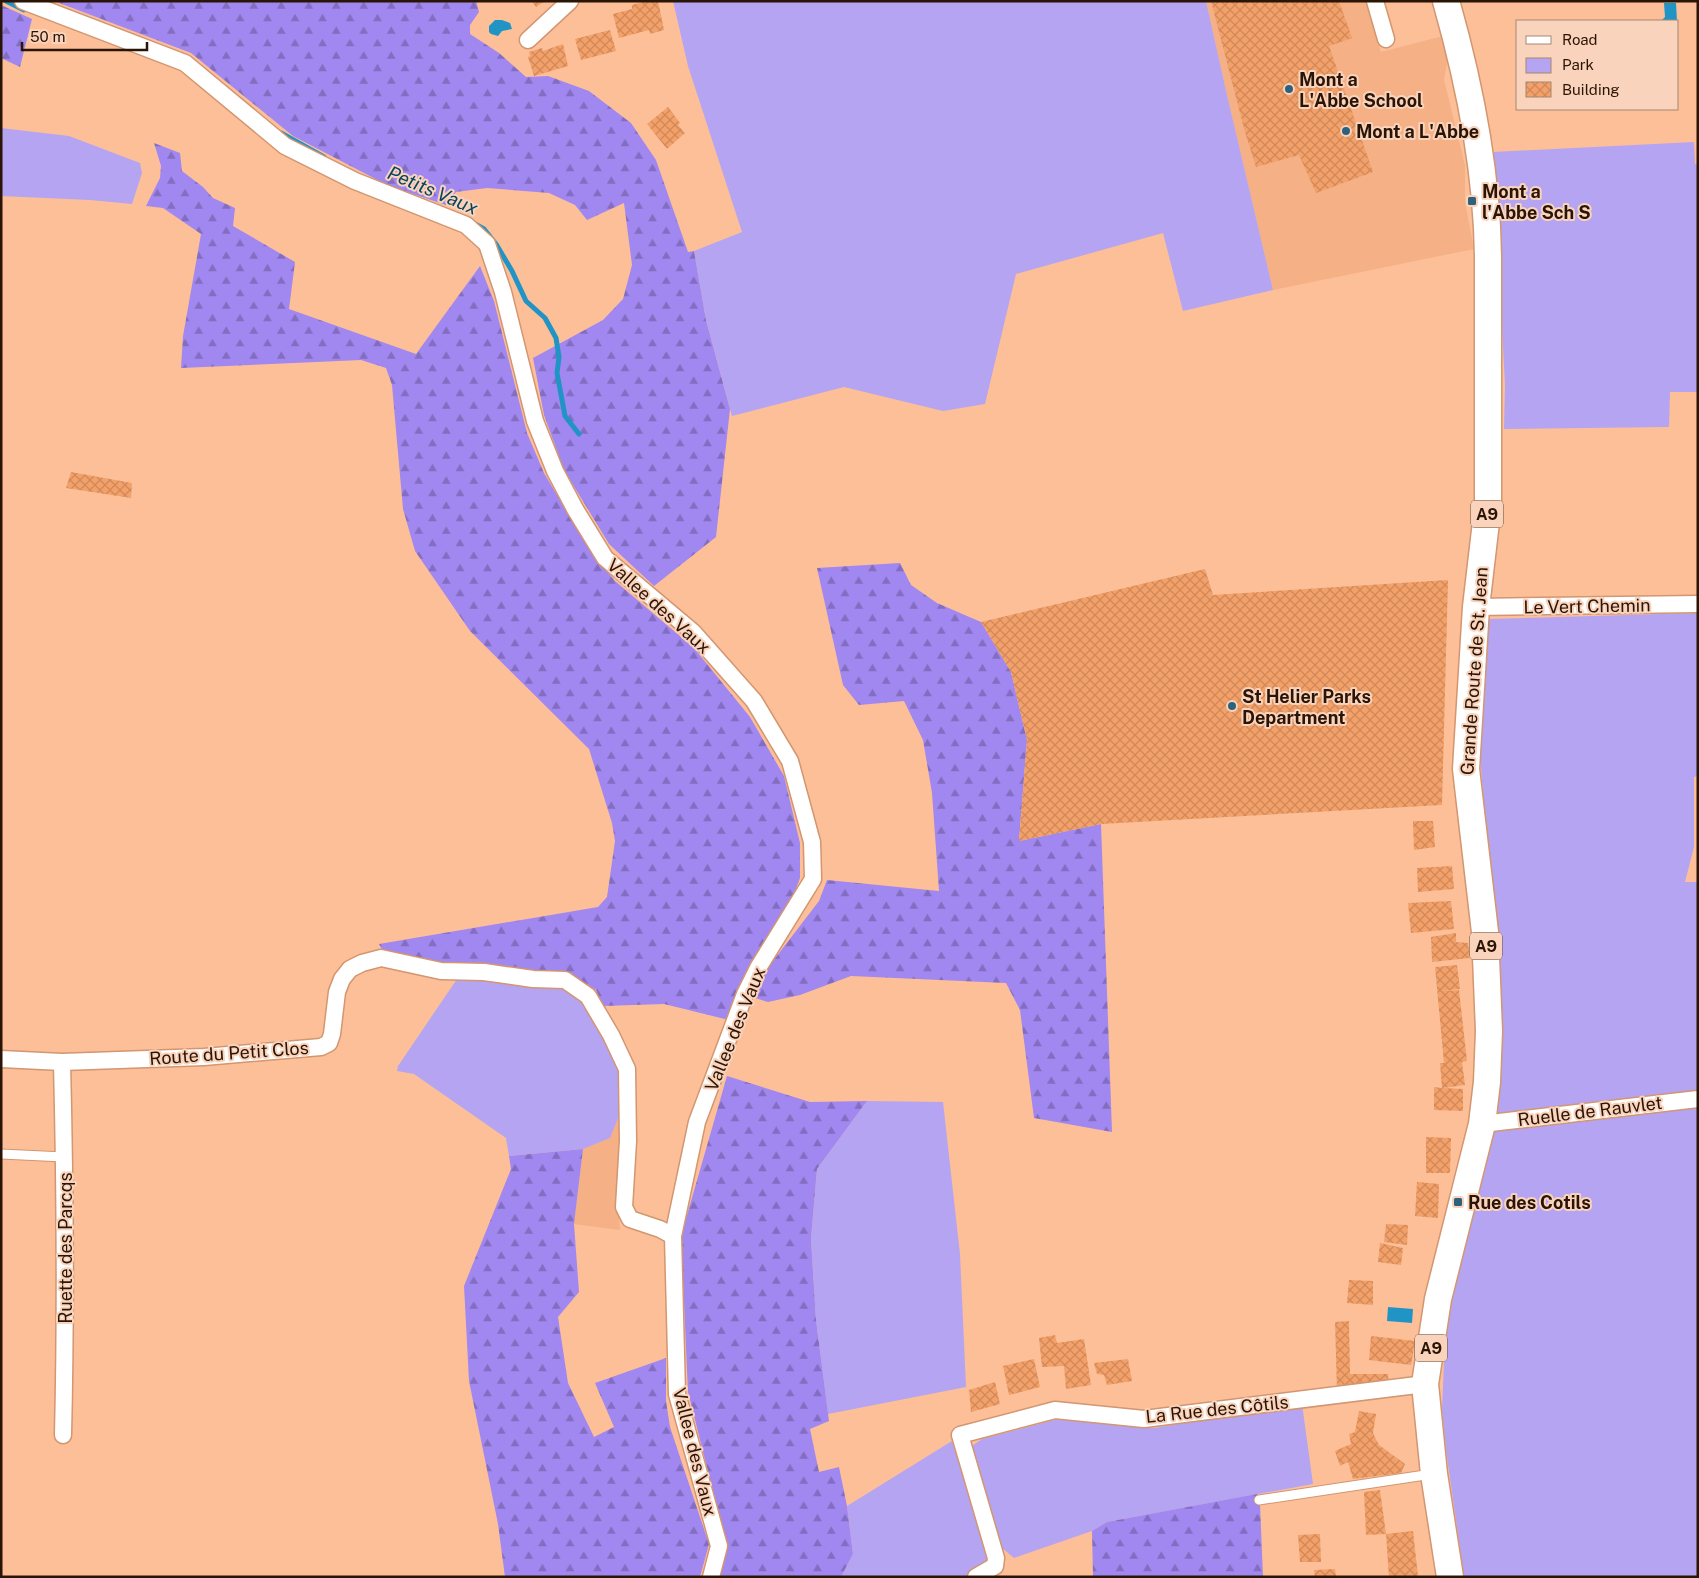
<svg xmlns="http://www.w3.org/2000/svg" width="1699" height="1578" font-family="'Public Sans',sans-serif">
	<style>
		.built { fill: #f5b085 }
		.green { fill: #b4a4f2 }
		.forest { fill: url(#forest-firs) }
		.water { fill: #2194c6 }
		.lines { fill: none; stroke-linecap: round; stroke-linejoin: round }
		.stream { stroke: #2194c6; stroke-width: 5 }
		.building { fill: url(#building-cross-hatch) }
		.lane-casing { stroke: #d29670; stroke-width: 11 }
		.street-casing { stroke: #d29670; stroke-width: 19 }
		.primary-casing { stroke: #d29670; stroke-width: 29 }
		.lane { stroke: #fff; stroke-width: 9 }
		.street { stroke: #fff; stroke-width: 16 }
		.primary { stroke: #fff; stroke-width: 26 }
		.poi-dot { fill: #2c627d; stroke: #f9d3bb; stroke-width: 2 }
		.labels { text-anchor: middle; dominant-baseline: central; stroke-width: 4; stroke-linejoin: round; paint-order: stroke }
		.shield { fill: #f9d3bb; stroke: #684d3c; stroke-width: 1 }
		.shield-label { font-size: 16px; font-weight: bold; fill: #2a1405 }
		.poi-label { font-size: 18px; font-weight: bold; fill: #2a1405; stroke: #f9d3bb; text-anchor: start }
		.street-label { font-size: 18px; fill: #2a1405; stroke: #f9d3bb }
		.water-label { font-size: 19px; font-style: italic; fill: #07455f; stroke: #f9d3bb }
	</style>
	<defs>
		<pattern id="forest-firs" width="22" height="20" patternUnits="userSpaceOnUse" patternTransform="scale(1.25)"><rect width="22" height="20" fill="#a187f0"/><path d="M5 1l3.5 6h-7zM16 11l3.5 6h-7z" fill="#836dc0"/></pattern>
		<pattern id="building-cross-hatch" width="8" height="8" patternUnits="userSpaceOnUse" patternTransform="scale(1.25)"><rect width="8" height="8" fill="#f3a069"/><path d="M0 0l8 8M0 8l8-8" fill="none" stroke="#d0895a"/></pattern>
	</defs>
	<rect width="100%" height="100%" fill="#fdbf98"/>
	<!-- built -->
	<path class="built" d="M 1206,1 L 1366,1 L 1381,52 L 1443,36 L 1448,57 L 1444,80 L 1465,165 L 1465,202 L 1474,249 L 1273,290 L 1227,95 Z
		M 624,1112 L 618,1207 L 620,1230 L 574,1224 L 583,1149 L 609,1138 L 620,1113 Z"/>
	<!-- green -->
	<path class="green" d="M 673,1 L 1206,1 L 1227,95 L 1273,290 L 1183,311 L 1163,233 L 1016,274 L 985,404 L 943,411 L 844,387 L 732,416 L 706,320 L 694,251 L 742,232 L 688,66 Z
		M 1,128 L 69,136 L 140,163 L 142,173 L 132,204 L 90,200 L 1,196 Z
		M 1694,142 L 1695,164 L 1698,165 L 1698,392 L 1670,392 L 1669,427 L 1504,429 L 1505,385 L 1493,152 Z
		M 1698,613 L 1698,776 L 1694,777 L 1694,847 L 1685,882 L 1698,882 L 1698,1577 L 1464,1577 L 1446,1450 L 1442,1409 L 1446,1315 L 1458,1262 L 1491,895 L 1480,755 L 1488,619 Z
		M 457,979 L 563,986 L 583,999 L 620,1071 L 620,1113 L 610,1138 L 583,1149 L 509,1156 L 506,1138 L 414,1074 L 397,1071 L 398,1066 Z
		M 867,1101 L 943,1102 L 960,1254 L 966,1387 L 828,1414 L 816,1320 L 811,1239 L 817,1169 Z
		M 1302,1404 L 1313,1484 L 1107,1522 L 1092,1531 L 1014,1558 L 1001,1547 L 969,1448 L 982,1439 L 1070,1416 L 1154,1428 Z
		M 952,1441 L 987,1548 L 987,1564 L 964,1577 L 841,1577 L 853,1554 L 847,1506 Z"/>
	<!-- forest -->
	<path class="forest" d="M 54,1 L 476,1 L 479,12 L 470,25 L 470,34 L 499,53 L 526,77 L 548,76 L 589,91 L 631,123 L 656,160 L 688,252 L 694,251 L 706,320 L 730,409 L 716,537 L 654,586 L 609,544 L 564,470 L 544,415 L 533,358 L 603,320 L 623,299 L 632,265 L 624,203 L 587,220 L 575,205 L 549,193 L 487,188 L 456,192 L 446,205 L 389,186 L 293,136 L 191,53 Z
		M 1,5 L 32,19 L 20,67 L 1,58 Z
		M 154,143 L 180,153 L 182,171 L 203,187 L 213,198 L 235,208 L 233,226 L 295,262 L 289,309 L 416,354 L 480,266 L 494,301 L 527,433 L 544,473 L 589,549 L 615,581 L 694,648 L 750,717 L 784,776 L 800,843 L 800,878 L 793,897 L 751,962 L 735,996 L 729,1020 L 664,1004 L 603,1006 L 596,990 L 566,971 L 539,972 L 445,964 L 384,953 L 379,944 L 598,907 L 607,897 L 615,841 L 612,823 L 589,749 L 470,631 L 415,551 L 403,509 L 392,385 L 386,368 L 361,360 L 181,368 L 183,336 L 201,234 L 163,208 L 146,206 L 160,178 L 161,166 Z
		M 900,563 L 911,585 L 937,603 L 981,622 L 1011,672 L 1027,740 L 1019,841 L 1101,824 L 1112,1132 L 1034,1118 L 1020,1010 L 1006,983 L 851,976 L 800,995 L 768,1002 L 755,998 L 766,970 L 819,901 L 827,880 L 939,891 L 932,793 L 923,740 L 904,701 L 859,705 L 843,685 L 817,568 Z
		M 727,1076 L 810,1102 L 867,1101 L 817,1169 L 811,1239 L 816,1320 L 829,1421 L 810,1429 L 819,1472 L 839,1467 L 847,1506 L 853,1554 L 841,1577 L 719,1577 L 727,1547 L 688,1392 L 681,1236 Z
		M 583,1149 L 574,1224 L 579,1292 L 558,1317 L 568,1383 L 594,1437 L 614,1427 L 595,1383 L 666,1358 L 666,1401 L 670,1427 L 709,1544 L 700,1577 L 505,1577 L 498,1524 L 469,1381 L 464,1286 L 511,1169 L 509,1156 Z
		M 1257,1494 L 1260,1504 L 1263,1577 L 1093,1577 L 1092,1531 L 1107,1522 Z"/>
	<!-- water -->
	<path class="water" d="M 1664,3 L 1676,3 L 1677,21 L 1661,21 L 1665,17 Z
		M 495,20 L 502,20 L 510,23 L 512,29 L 502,31 L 498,36 L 491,34 L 489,32 L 489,26 Z
		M 1388,1307 L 1413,1309 L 1412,1323 L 1387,1321 Z"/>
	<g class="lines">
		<!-- stream -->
		<path class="stream" d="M 6,1 L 24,10
			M 281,133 L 324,157
			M 475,224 L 484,229 L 496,244 L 512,271 L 526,301 L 545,318 L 556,338 L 559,357 L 557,373 L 565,416 L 579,434"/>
	</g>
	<!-- building -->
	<path class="building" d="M 532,1 L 545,1 L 536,7 Z
		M 647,1 L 658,1 L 664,30 L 650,34 L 649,30 L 619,38 L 613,14 L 632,9 L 632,5 Z
		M 1211,1 L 1339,1 L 1352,38 L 1329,46 L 1373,172 L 1316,193 L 1299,155 L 1256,167 L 1245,132 Z
		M 610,30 L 616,51 L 581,60 L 575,39 Z
		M 563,44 L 568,66 L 534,76 L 528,57 L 530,56 L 529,52 L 542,48 L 543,51 Z
		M 668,107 L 680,123 L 678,125 L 685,133 L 667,149 L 647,124 Z
		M 71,472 L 132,483 L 131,498 L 66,488 Z
		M 1205,569 L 1213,595 L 1448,580 L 1442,805 L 1101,824 L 1019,841 L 1027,740 L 1011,672 L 981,622 Z
		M 1413,821 L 1433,821 L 1435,847 L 1414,850 Z
		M 1452,866 L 1454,889 L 1418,892 L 1417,868 Z
		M 1451,901 L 1454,929 L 1411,933 L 1408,903 Z
		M 1456,933 L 1456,942 L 1468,943 L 1470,958 L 1432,962 L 1431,937 Z
		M 1457,965 L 1460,989 L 1440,991 L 1459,990 L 1467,1061 L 1462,1062 L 1465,1085 L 1443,1088 L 1463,1089 L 1463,1111 L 1434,1110 L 1434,1087 L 1442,1088 L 1440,1063 L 1444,1063 L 1435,967 Z
		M 1426,1137 L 1451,1138 L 1450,1173 L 1426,1173 Z
		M 1417,1182 L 1439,1184 L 1438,1218 L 1415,1216 Z
		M 1386,1224 L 1408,1225 L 1407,1245 L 1384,1242 Z
		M 1380,1243 L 1403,1248 L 1401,1265 L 1378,1262 Z
		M 1349,1280 L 1373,1281 L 1373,1305 L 1347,1303 Z
		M 1349,1321 L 1350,1374 L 1388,1374 L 1389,1385 L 1337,1391 L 1335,1322 Z
		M 1055,1335 L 1057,1343 L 1084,1339 L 1091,1385 L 1066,1389 L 1064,1366 L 1042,1367 L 1039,1338 Z
		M 1371,1336 L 1415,1341 L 1411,1365 L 1369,1360 Z
		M 1034,1359 L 1040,1387 L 1009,1395 L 1003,1366 Z
		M 1128,1359 L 1132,1381 L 1107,1385 L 1104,1375 L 1097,1374 L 1094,1363 Z
		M 995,1382 L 1000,1404 L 971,1412 L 969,1390 Z
		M 1359,1411 L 1376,1414 L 1373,1433 L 1379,1445 L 1405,1464 L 1401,1473 L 1353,1479 L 1348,1462 L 1340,1466 L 1335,1451 L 1351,1444 L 1349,1434 L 1355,1432 Z
		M 1380,1490 L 1386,1534 L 1366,1535 L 1364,1492 Z
		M 1413,1531 L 1418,1576 L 1389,1577 L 1386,1534 Z
		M 1320,1534 L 1321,1562 L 1300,1562 L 1298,1535 Z
		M 1335,1569 L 1336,1577 L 1315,1577 L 1314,1570 Z"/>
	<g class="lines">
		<!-- lane casing -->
		<g class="lane-casing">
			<path id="lane" d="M 1,1154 L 64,1157
				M 1259,1500 L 1432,1474"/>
		</g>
		<!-- street casing -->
		<g class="street-casing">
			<path id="street" d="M 23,1 L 185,63 L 285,146 L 355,181 L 466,225 L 487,244 L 503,292 L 535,421 L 555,471 L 575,509 L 605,558 L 693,632 L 754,701 L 790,761 L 812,842 L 813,879 L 758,968 L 745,994 L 697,1122 L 673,1236 L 677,1394 L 719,1546 L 711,1577
				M 1375,1 L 1386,39
				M 528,40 L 570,1
				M 1476,607 L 1698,604
				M 1,1059 L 62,1062 L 204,1057 L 321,1047 L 329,1043 L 332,1034 L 337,992 L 342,979 L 350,969 L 362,963 L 381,958 L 441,971 L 484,972 L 533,979 L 565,980 L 588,996 L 611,1035 L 627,1069 L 628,1141 L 624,1207 L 630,1219 L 660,1229 L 673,1236
				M 62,1062 C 65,1187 66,1310 63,1435
				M 1482,1124 L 1698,1099
				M 976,1577 L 995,1566 L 996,1558 L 960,1435 L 1055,1410 L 1144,1419 L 1425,1384"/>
		</g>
		<!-- primary casing -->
		<g class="primary-casing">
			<path id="primary" d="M 1446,1 C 1470,85 1487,170 1488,257 L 1488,505 L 1476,607 L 1466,769 L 1485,932 L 1489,1031 L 1487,1082 L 1482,1124 L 1438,1299 L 1425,1384 L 1434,1474 L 1450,1577"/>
		</g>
		<!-- lane -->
		<use href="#lane" class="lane"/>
		<!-- street -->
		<use href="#street" class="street"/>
		<!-- primary -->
		<use href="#primary" class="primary"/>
	</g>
	<!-- markers -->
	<g class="poi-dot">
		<circle cx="1289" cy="89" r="5"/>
		<circle cx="1346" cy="131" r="5"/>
		<rect x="1467" y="196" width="10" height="10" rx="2.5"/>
		<circle cx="1232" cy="706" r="5"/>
		<rect x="1453" y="1197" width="10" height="10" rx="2.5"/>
	</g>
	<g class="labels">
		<!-- shield labels -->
		<g class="shield">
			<rect x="1471" y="500.5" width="32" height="27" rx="4"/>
			<rect x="1470" y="932.5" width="32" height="27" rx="4"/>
			<rect x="1415" y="1334.5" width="32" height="27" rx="4"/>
		</g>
		<g class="shield-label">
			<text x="1487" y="514">A9</text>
			<text x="1486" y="946">A9</text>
			<text x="1431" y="1348">A9</text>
		</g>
		<!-- poi labels -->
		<g class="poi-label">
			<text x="1299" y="79">Mont a<tspan x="1299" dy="21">L'Abbe School</tspan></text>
			<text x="1356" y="131">Mont a L'Abbe</text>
			<text x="1482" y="191">Mont a<tspan x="1482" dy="21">l'Abbe Sch S</tspan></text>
			<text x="1242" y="696">St Helier Parks<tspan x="1242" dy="21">Department</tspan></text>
			<text x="1468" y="1202">Rue des Cotils</text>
		</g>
		<!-- street labels -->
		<g class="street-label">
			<text transform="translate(659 606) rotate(42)">Vallee des Vaux</text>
			<text transform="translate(1587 606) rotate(-1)">Le Vert Chemin</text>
			<text transform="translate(1474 671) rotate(-86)">Grande Route de St. Jean</text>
			<text transform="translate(735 1029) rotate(-68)">Vallee des Vaux</text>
			<text transform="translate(229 1053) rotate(-4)">Route du Petit Clos</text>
			<text transform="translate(1590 1111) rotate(-7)">Ruelle de Rauvlet</text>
			<text transform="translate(65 1248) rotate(-90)">Ruette des Parcqs</text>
			<text transform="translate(1217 1409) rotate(-6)">La Rue des Côtils</text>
			<text transform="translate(695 1452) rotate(76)">Vallee des Vaux</text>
		</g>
		<!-- water labels -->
		<g class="water-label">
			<text transform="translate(433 190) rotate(23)">Petits Vaux</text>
		</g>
	</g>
	<!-- border -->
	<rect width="1699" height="1578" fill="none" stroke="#2a1405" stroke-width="5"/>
	<!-- legend -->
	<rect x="1516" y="20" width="162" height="90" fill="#f9d3bb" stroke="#a68772"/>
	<rect x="1526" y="36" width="25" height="8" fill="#ffffff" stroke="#a68772"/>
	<text x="1562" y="45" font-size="15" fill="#2a1405">Road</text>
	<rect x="1526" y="58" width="25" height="15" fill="#b4a4f2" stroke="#a68772"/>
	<text x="1562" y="70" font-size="15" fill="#2a1405">Park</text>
	<rect x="1526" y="82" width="25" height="15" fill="url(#building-cross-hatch)" stroke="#a68772"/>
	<text x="1562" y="95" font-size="15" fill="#2a1405">Building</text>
	<!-- scale -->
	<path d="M22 42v8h125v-8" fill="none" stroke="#2a1405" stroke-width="2.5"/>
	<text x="30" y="42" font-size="15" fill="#2a1405" stroke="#f9d3bb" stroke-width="4" paint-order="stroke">50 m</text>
</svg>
